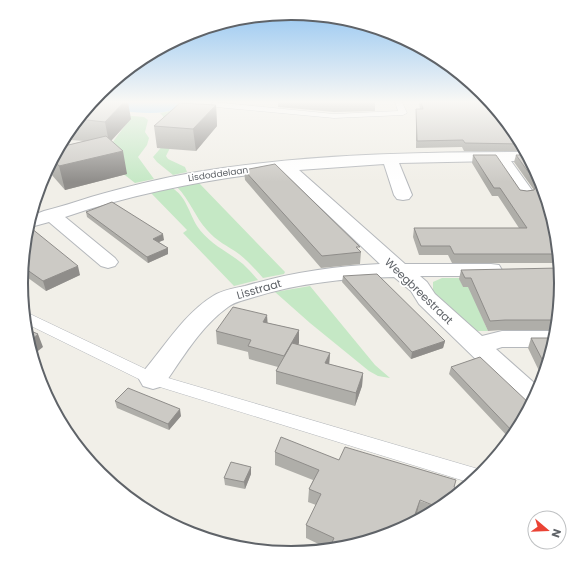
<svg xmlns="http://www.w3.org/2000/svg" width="583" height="566" font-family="Poppins,sans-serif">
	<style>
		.green { fill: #c5e8c5 }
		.water { fill: #aadaff }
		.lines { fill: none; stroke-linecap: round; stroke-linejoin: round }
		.lane-casing { stroke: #b5b8bc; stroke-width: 1 }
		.street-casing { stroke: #b5b8bc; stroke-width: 2 }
		.lane { fill: #fff; fill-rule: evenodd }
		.street { fill: #fff; fill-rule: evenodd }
		.wall { fill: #afaea9 }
		.shaded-wall { fill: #8f8d8a }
		.building { fill: #cccac5; stroke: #8f8d8a }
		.labels { text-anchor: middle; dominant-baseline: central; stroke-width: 3.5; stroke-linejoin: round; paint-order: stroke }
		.far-street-label { font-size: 9px; fill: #5f6368; stroke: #fff }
		.street-label { font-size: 11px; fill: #5f6368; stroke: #fff }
		.rim { fill: none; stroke: #5f6368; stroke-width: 2 }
	</style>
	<rect width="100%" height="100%" fill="#f1efe8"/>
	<!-- green -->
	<path class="green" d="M 179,102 L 193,102 L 166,156 L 168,159 L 185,167 L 187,172 L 173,175 L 157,162 L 153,157 L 165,143 L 163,116 L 160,113 C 167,112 176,110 179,102 Z
		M 109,114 L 144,117 L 148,120 L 145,132 L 149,138 L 147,145 L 138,157 L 154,179 L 135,183 L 92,149 L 112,143 L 127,123 Z
		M 199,183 L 285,272 L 284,274 L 263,278 C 256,270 248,261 239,254 C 228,246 216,241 207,230 C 195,217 190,200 177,187 Z
		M 172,188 C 186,196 189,213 197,226 C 209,244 227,251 243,264 C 248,269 253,274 258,280 L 234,286 L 183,233 L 187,230 L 151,193 Z
		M 442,278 L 459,278 L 463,287 L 561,287 L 478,308 L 488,331 L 475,331 L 433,294 L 433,282 Z
		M 310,286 L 375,365 L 390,378 L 378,376 L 369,371 L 310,323 L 275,292 Z"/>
	<!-- water -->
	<path class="water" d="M 113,102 L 179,102 L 175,109 C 157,116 138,112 119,111 Z"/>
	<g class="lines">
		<!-- lane casing -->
		<g class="lane-casing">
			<path id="lane" d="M 213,102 L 334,114 L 398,111 L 395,102 L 402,102 L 407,113 L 403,115 L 334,118 L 216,107 L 212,105 Z
				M 24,313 L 30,314 L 158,375 L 485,471 L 471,483 L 147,383 L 25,323 Z"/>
		</g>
		<!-- street casing -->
		<g class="street-casing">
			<path id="street" d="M 526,152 L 531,161 L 511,161 L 534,193 L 531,197 L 525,198 L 519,197 L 495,161 L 399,163 L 412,195 L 409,199 L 403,200 L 397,199 L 394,195 L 384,164 L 299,170 L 405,264 L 491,264 L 499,265 L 502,270 L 499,275 L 491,276 L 420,276 L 427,282 L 435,294 L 482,336 L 502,331 L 557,331 L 553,347 L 502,347 L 496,349 L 540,388 L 529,408 L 524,406 L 419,304 L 411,291 L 394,277 C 346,278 299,283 254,297 C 245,300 236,301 228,307 C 200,327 182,359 163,386 L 153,389 L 143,386 L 139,379 L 143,372 C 165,346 184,314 213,296 C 222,290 235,288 245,286 C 289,273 334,266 380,264 L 282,171 C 208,179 136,193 65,217 L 115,258 L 118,262 L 115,266 L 108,268 L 101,266 L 49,222 L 27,228 L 31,216 L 44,211 C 60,207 75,202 91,197 C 126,187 161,178 197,172 C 305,154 417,152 526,152 Z"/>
		</g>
		<!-- lane -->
		<use href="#lane" class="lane"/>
		<!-- street -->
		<use href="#street" class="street"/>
	</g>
	<!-- wall -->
	<path class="wall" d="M 92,102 L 131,119 L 111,141 L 127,174 L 65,190 L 51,174 L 49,167 L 60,147 L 84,141 L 71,140 L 69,131 Z
		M 278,102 L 375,102 L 375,111 L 334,112 L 278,107 Z
		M 491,102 L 516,133 L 526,151 L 464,151 L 462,147 L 416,148 L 416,109 L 420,109 L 419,103 Z
		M 216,105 L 217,126 L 196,151 L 157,148 L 154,126 Z
		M 473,155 L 520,190 L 527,191 L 534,190 L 514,162 L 516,155 L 528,155 L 556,231 L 560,263 L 452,263 L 448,255 L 419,255 L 413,237 L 414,228 L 519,228 L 498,196 L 492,196 L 472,163 Z
		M 244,170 L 361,252 L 360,264 L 321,268 L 245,180 Z
		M 86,212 L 164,240 L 159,242 L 168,248 L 168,254 L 148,263 L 87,217 Z
		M 27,230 L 80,275 L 46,291 L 24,275 L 23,272 Z
		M 461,270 L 562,283 L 557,330 L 502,330 L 488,331 L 468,287 L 463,287 L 459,279 Z
		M 343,276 L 445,341 L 443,348 L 411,359 L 342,282 Z
		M 268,323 L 299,330 L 299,343 L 298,345 L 330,353 L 329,364 L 363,373 L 362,386 L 355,406 L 276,384 L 276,371 L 278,367 L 249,359 L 248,352 L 217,344 L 216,331 Z
		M 531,338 L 556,338 L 545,373 L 540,373 L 528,348 Z
		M 451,367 L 516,433 L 511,440 L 449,374 Z
		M 115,401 L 181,416 L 169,430 L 117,408 Z
		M 275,452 L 441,508 L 425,516 L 417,513 L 414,522 L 395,533 L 329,549 L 306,538 L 306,525 L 316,505 L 308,502 L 309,489 L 313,480 L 275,465 Z
		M 251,467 L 251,474 L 245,489 L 225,485 L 224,478 Z"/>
	<!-- shaded-wall -->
	<path class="shaded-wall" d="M 124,102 L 128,102 L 131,119 L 109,143 L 105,122 Z
		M 216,105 L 217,126 L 196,151 L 193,129 Z
		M 123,151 L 127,174 L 65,190 L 59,166 Z
		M 163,234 L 164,240 L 154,244 L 153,239 Z
		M 168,248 L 168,254 L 148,263 L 147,257 Z
		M 78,266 L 80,275 L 46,291 L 43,281 Z
		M 267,315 L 268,328 L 263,322 Z
		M 299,330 L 299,343 L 284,369 L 284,356 Z
		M 38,334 L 43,347 L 33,355 L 29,342 Z
		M 445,341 L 443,348 L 411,359 L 412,352 Z
		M 330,353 L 329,366 L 325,363 Z
		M 363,373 L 362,386 L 355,406 L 356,393 Z
		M 180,409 L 181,416 L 169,430 L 168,424 Z
		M 251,467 L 251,474 L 245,489 L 244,482 Z
		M 420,500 L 417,513 L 414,522 L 412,523 Z"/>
	<!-- building -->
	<path class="building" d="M 92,102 L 124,102 L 105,122 L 78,119 Z
		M 421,102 L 491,102 L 516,133 L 522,144 L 465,143 L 463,140 L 417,141 L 416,109 L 423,109 Z
		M 180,103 L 216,105 L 193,129 L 154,126 Z
		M 106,136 L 123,151 L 59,166 L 53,159 L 60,147 Z
		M 473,155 L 496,155 L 520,190 L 527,191 L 534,190 L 537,184 L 516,155 L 528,155 L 541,180 L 556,231 L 559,254 L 454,254 L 450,246 L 421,246 L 414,228 L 527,228 L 500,188 L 494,188 Z
		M 275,164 L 360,247 L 356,247 L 361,252 L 322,256 L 244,170 Z
		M 112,202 L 163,234 L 153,239 L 168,248 L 147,257 L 86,212 Z
		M 31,228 L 78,266 L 43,281 L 23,267 L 23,265 L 25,264 L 23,263 L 27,230 L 27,229 Z
		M 560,268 L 562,283 L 558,320 L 505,320 L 490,321 L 471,278 L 465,278 L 461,270 Z
		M 377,274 L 445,341 L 412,352 L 343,276 Z
		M 233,307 L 267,315 L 263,322 L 299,330 L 284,356 L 248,346 L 251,340 L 216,331 Z
		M 26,329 L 38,334 L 29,342 L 27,335 Z
		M 531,338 L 556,338 L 548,363 L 544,363 Z
		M 292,343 L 330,353 L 325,363 L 363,373 L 356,393 L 276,371 Z
		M 480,357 L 531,405 L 515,434 L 451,367 Z
		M 128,388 L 180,409 L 168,424 L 115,401 Z
		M 281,437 L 339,460 L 345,447 L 456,480 L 454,487 L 462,491 L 440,508 L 420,500 L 412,523 L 395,533 L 344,548 L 329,549 L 334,538 L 306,525 L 321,494 L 309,489 L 319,470 L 275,452 Z
		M 231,462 L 251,467 L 244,482 L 224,478 Z"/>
	<!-- sky -->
	<linearGradient id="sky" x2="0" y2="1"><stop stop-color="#8fc3f1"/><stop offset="0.56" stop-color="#f9f8f5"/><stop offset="1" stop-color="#f9f8f5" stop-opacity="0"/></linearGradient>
	<rect width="583" height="182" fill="url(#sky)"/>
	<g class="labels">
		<!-- far-street labels -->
		<g class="far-street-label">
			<text transform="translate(218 174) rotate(-8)">Lisdoddelaan</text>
		</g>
		<!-- street labels -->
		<g class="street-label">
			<text transform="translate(259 289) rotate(-16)">Lisstraat</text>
			<text transform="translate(419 291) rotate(44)">Weegbreestraat</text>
		</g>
	</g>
	<!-- crop -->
	<path d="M0 0H583V566H0ZM28 283a263 263 0 1 1 526 0a263 263 0 1 1-526 0Z" fill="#fff" fill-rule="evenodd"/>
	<path class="rim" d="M28 283a263 263 0 1 1 526 0a263 263 0 1 1-526 0Z"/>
	<!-- north arrow -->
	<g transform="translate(547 530) rotate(109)"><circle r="19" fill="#ffffff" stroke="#bfc1c3"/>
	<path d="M0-3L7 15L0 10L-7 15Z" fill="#ea4335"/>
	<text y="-6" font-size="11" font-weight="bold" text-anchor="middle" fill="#5f6368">N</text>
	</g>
</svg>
